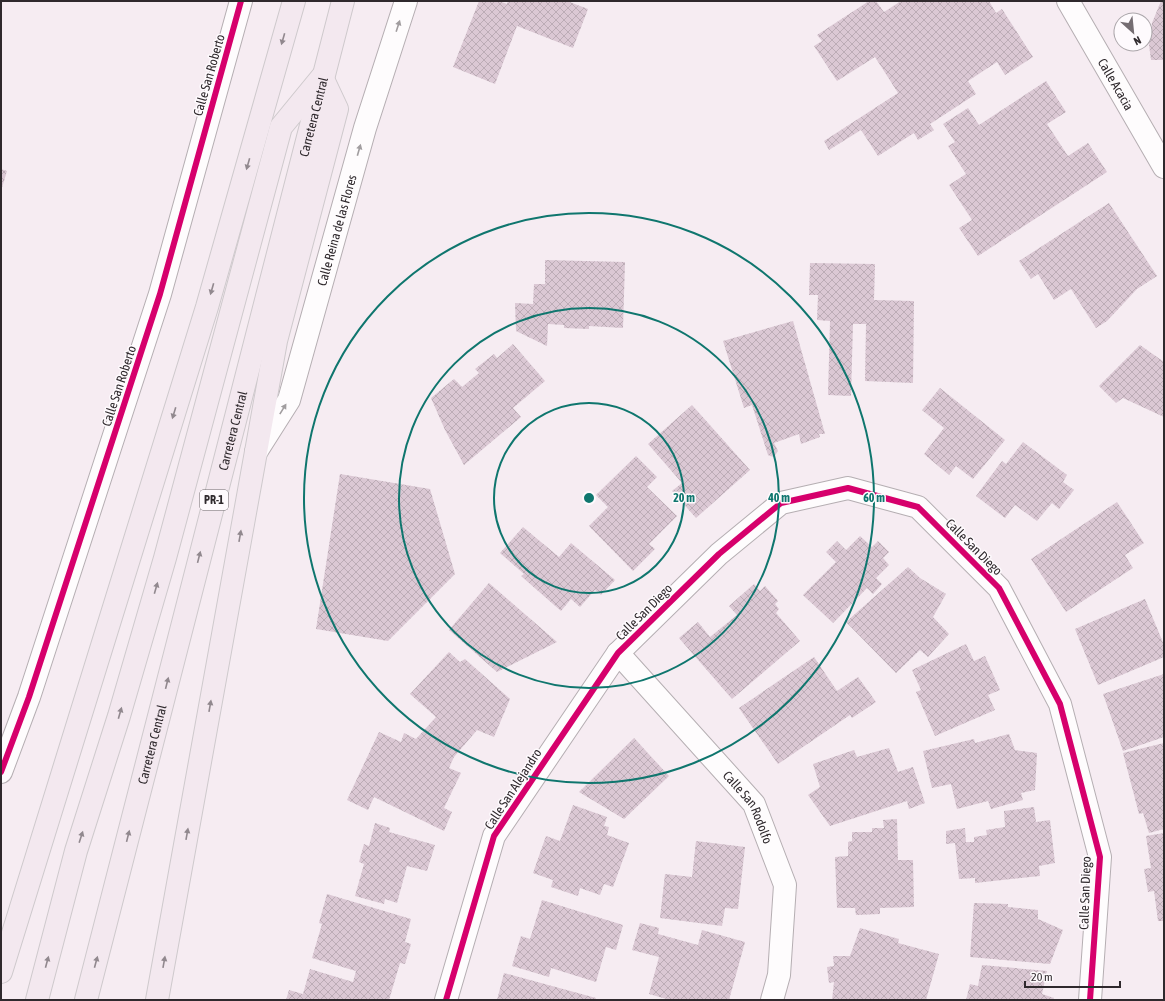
<svg xmlns="http://www.w3.org/2000/svg" width="1165" height="1001" font-family="'Asap Condensed',sans-serif">
	<style>
		.building { fill: url(#building-cross-hatch) }
		.lines { fill: none; stroke-linecap: round; stroke-linejoin: round }
		.street-casing { stroke: #b5aeb2; stroke-width: 24 }
		.highway-casing { stroke: #cec9cc; stroke-width: 24 }
		.street { stroke: #fefcfd; stroke-width: 22 }
		.highway { stroke: #f3e8ef; stroke-width: 22 }
		.cycleway-casing { stroke: #fefafd; stroke-width: 8 }
		.cycleway { stroke: #d6006c; stroke-width: 6 }
		.oneway { fill: #a19d9f }
		.oneway2 { fill: #91888e }
		.ring { fill: none; stroke: #0f766e; stroke-width: 2 }
		.labels { text-anchor: middle; dominant-baseline: central; stroke-width: 3; stroke-linejoin: round; paint-order: stroke }
		.shield { fill: #fefafd; stroke: #6d686b; stroke-width: 1 }
		.shield-label { font-size: 12px; font-weight: bold; fill: #2f292d }
		.street-label { font-size: 13px; fill: #2f292d; stroke: #fefafd }
		.centre { fill: #0f766e; stroke: #fefafd; stroke-width: 2 }
		.ring-label { font-size: 12px; text-anchor: middle; font-weight: bold; fill: #0f766e; stroke: #fefafd; stroke-width: 3; stroke-linejoin: round; paint-order: stroke }
	</style>
	<defs>
		<pattern id="building-cross-hatch" width="8" height="8" patternUnits="userSpaceOnUse"><rect width="8" height="8" fill="#dbc8d4"/><path d="M0 0l8 8M0 8l8-8" fill="none" stroke="#bcacb6"/></pattern>
	</defs>
	<rect width="100%" height="100%" fill="#f6ecf2"/>
	<!-- building -->
	<path class="building" d="M 479,1 L 499,1 L 507,4 L 508,1 L 567,1 L 588,9 L 573,48 L 517,26 L 495,84 L 453,67 Z
		M 869,1 L 876,1 L 884,12 L 901,1 L 989,1 L 996,13 L 1002,9 L 1033,57 L 1005,75 L 997,62 L 968,81 L 976,94 L 930,124 L 934,130 L 918,140 L 914,133 L 878,156 L 861,130 L 829,150 L 824,141 L 898,93 L 875,57 L 837,81 L 814,46 L 822,41 L 817,35 Z
		M 1161,1 L 1164,1 L 1164,60 L 1151,60 L 1149,45 L 1152,23 Z
		M 1046,81 L 1066,112 L 1047,124 L 1068,156 L 1088,143 L 1107,172 L 978,256 L 959,228 L 972,220 L 949,185 L 966,174 L 948,146 L 955,142 L 943,124 L 968,108 L 979,125 Z
		M 1,169 L 7,171 L 1,191 Z
		M 1109,203 L 1157,276 L 1137,289 L 1107,321 L 1096,328 L 1071,289 L 1054,300 L 1038,274 L 1031,279 L 1019,261 Z
		M 545,260 L 625,262 L 623,328 L 589,326 L 589,329 L 564,328 L 564,325 L 548,324 L 547,346 L 516,331 L 515,303 L 533,304 L 534,284 L 545,284 Z
		M 810,263 L 875,264 L 874,300 L 914,301 L 913,383 L 865,381 L 866,324 L 853,324 L 851,396 L 828,395 L 830,321 L 817,320 L 818,295 L 809,295 Z
		M 793,321 L 825,434 L 819,434 L 820,437 L 801,444 L 799,434 L 774,443 L 778,451 L 774,457 L 770,456 L 768,455 L 752,405 L 744,408 L 723,341 Z
		M 513,344 L 545,381 L 513,408 L 521,417 L 464,465 L 445,430 L 431,398 L 454,379 L 462,387 L 479,373 L 475,369 L 494,354 L 497,358 Z
		M 1140,345 L 1164,362 L 1164,417 L 1123,398 L 1116,403 L 1099,386 Z
		M 940,388 L 1005,440 L 973,479 L 956,466 L 949,475 L 924,454 L 944,428 L 922,410 Z
		M 692,405 L 750,470 L 696,518 L 672,491 L 682,483 L 648,444 Z
		M 1023,442 L 1067,475 L 1063,482 L 1074,490 L 1059,509 L 1052,503 L 1037,521 L 1015,505 L 1005,518 L 976,496 L 1002,461 L 1006,464 Z
		M 636,456 L 657,477 L 647,487 L 677,516 L 649,544 L 655,549 L 633,571 L 589,526 L 608,507 L 596,495 Z
		M 340,474 L 430,489 L 455,574 L 388,641 L 316,629 Z
		M 1117,502 L 1144,543 L 1125,555 L 1133,568 L 1066,612 L 1031,559 Z
		M 523,527 L 559,557 L 571,543 L 615,580 L 601,595 L 595,590 L 580,607 L 571,599 L 561,611 L 521,576 L 524,574 L 500,553 Z
		M 860,536 L 872,547 L 878,541 L 889,552 L 883,558 L 889,565 L 876,578 L 882,584 L 873,594 L 867,588 L 833,623 L 803,595 L 836,562 L 826,552 L 837,541 L 846,550 Z
		M 908,567 L 920,578 L 946,594 L 933,617 L 949,634 L 928,657 L 920,650 L 896,673 L 846,622 Z
		M 489,583 L 557,642 L 497,672 L 449,630 Z
		M 754,584 L 760,591 L 765,586 L 778,601 L 775,604 L 779,609 L 776,613 L 800,641 L 732,699 L 679,638 L 698,622 L 710,637 L 737,615 L 729,606 Z
		M 1145,599 L 1164,645 L 1164,657 L 1098,685 L 1075,629 Z
		M 966,644 L 974,661 L 985,656 L 1000,690 L 988,695 L 995,710 L 935,736 L 916,692 L 921,690 L 912,670 Z
		M 449,652 L 460,662 L 465,659 L 510,699 L 494,737 L 477,730 L 454,757 L 449,768 L 461,773 L 444,808 L 452,812 L 444,831 L 374,797 L 368,810 L 347,800 L 379,732 L 401,742 L 404,733 L 416,739 L 436,717 L 410,694 Z
		M 814,657 L 837,691 L 858,677 L 876,702 L 852,718 L 850,715 L 778,764 L 739,708 Z
		M 1164,674 L 1164,737 L 1123,751 L 1103,694 Z
		M 1009,734 L 1015,750 L 1037,753 L 1035,790 L 1021,793 L 1023,800 L 991,809 L 988,801 L 957,809 L 951,784 L 932,788 L 923,751 L 974,739 L 975,743 Z
		M 634,738 L 669,776 L 624,819 L 579,792 Z
		M 1164,743 L 1164,829 L 1149,833 L 1143,813 L 1139,814 L 1123,753 Z
		M 889,748 L 898,772 L 913,767 L 925,803 L 909,809 L 907,801 L 830,826 L 808,795 L 820,787 L 813,764 L 854,750 L 857,757 Z
		M 573,805 L 607,817 L 604,826 L 609,827 L 607,835 L 629,843 L 613,887 L 604,884 L 600,895 L 580,888 L 578,896 L 551,887 L 553,880 L 533,873 L 546,836 L 560,841 Z
		M 1034,807 L 1036,822 L 1050,820 L 1055,863 L 1039,866 L 1040,876 L 975,883 L 975,878 L 959,879 L 955,843 L 946,844 L 946,831 L 965,828 L 966,842 L 974,842 L 974,837 L 987,835 L 986,830 L 1005,827 L 1004,811 Z
		M 897,819 L 898,860 L 913,860 L 914,907 L 880,908 L 880,914 L 856,915 L 855,908 L 837,908 L 835,857 L 848,856 L 848,842 L 852,841 L 852,832 L 872,832 L 872,828 L 884,828 L 883,820 Z
		M 375,823 L 390,828 L 389,832 L 435,845 L 427,871 L 407,866 L 397,903 L 385,899 L 384,904 L 355,896 L 364,864 L 359,862 L 364,844 L 369,846 Z
		M 1164,833 L 1164,921 L 1158,921 L 1154,891 L 1148,892 L 1144,869 L 1151,868 L 1146,836 Z
		M 696,841 L 745,847 L 738,909 L 725,908 L 722,926 L 660,918 L 665,874 L 692,877 Z
		M 327,894 L 411,919 L 405,942 L 411,944 L 405,964 L 400,963 L 389,1000 L 286,1000 L 289,990 L 303,994 L 310,969 L 353,982 L 356,971 L 312,958 L 322,924 L 319,923 Z
		M 542,900 L 623,925 L 616,950 L 606,947 L 596,982 L 551,968 L 549,977 L 512,966 L 521,936 L 530,939 Z
		M 974,903 L 1008,904 L 1008,907 L 1038,910 L 1038,919 L 1063,930 L 1050,964 L 970,957 Z
		M 640,923 L 659,928 L 658,934 L 698,945 L 702,930 L 745,942 L 729,1000 L 670,1000 L 649,994 L 659,957 L 632,950 Z
		M 860,928 L 899,939 L 898,943 L 939,954 L 926,1000 L 832,1000 L 834,982 L 829,983 L 827,967 L 834,966 L 833,956 L 850,956 Z
		M 982,965 L 1047,971 L 1042,994 L 1054,998 L 1053,1000 L 966,1000 L 970,984 L 978,986 Z
		M 504,973 L 596,998 L 595,1000 L 497,1000 Z"/>
	<g class="lines">
		<!-- street casing -->
		<g class="street-casing">
			<g id="street">
				<path id="s1" d="M 1068,1 L 1164,167"/>
				<path id="s2" d="M 256,452 L 289,400 L 365,128 L 406,1"/>
				<path id="s3" d="M 618,653 L 754,804 L 785,885 L 779,975 L 772,1000"/>
				<path d="M 1,772 L 29,697 L 160,294 L 241,1"/>
				<path d="M 446,1000 L 494,836 L 618,653 L 719,554 L 781,503 L 848,488 L 918,507 L 999,588 L 1060,704 L 1100,857 L 1090,1000"/>
			</g>
		</g>
		<!-- highway casing -->
		<g class="highway-casing">
			<g id="highway">
				<path d="M 1,972 L 207,307 L 294,1"/>
				<path d="M 37,1000 L 76,851 L 119,716 L 165,558 L 281,127 L 322,77 L 337,109 L 276,341 L 157,1000"/>
				<path id="s4" d="M 86,1000 L 343,1"/>
			</g>
		</g>
		<!-- street -->
		<use href="#street" class="street"/>
		<!-- highway -->
		<use href="#highway" class="highway"/>
		<!-- cycleway casing -->
		<g class="cycleway-casing">
			<path id="cycleway" d="M 1,772 L 29,697 L 160,294 L 241,1
				M 446,1000 L 494,836 L 618,653 L 719,554 L 781,503 L 848,488 L 918,507 L 999,588 L 1060,704 L 1100,857 L 1090,1000"/>
		</g>
		<!-- cycleway -->
		<use href="#cycleway" class="cycleway"/>
	</g>
	<!-- one-way arrows -->
	<defs><path id="oneway-solid" d="M-6-.8H1V-3.2L6.5 0L1 3.2V.8H-6Z"/></defs>
	<g class="oneway">
		<use href="#oneway-solid" transform="translate(398 26) rotate(-72)"/>
		<use href="#oneway-solid" transform="translate(359 150) rotate(-74)"/>
		<use href="#oneway-solid" transform="translate(283 409) rotate(-58)"/>
	</g>
	<g class="oneway2">
		<use href="#oneway-solid" transform="translate(283 39) rotate(106)"/>
		<use href="#oneway-solid" transform="translate(248 164) rotate(106)"/>
		<use href="#oneway-solid" transform="translate(212 289) rotate(106)"/>
		<use href="#oneway-solid" transform="translate(174 413) rotate(107)"/>
		<use href="#oneway-solid" transform="translate(240 536) rotate(-80)"/>
		<use href="#oneway-solid" transform="translate(199 557) rotate(-76)"/>
		<use href="#oneway-solid" transform="translate(156 588) rotate(-74)"/>
		<use href="#oneway-solid" transform="translate(167 683) rotate(-76)"/>
		<use href="#oneway-solid" transform="translate(210 706) rotate(-80)"/>
		<use href="#oneway-solid" transform="translate(120 713) rotate(-74)"/>
		<use href="#oneway-solid" transform="translate(187 834) rotate(-80)"/>
		<use href="#oneway-solid" transform="translate(128 836) rotate(-76)"/>
		<use href="#oneway-solid" transform="translate(81 837) rotate(-72)"/>
		<use href="#oneway-solid" transform="translate(47 962) rotate(-75)"/>
		<use href="#oneway-solid" transform="translate(96 962) rotate(-75)"/>
		<use href="#oneway-solid" transform="translate(164 962) rotate(-80)"/>
	</g>
	<!-- distance rings -->
	<g class="ring">
		<circle cx="589" cy="498" r="95"/>
		<circle cx="589" cy="498" r="190"/>
		<circle cx="589" cy="498" r="285"/>
	</g>
	<g class="labels">
		<!-- shield labels -->
		<rect class="shield" x="200" y="490" width="28" height="20" rx="3"/>
		<g class="shield-label">
			<text x="214" y="500">PR-1</text>
		</g>
		<!-- street labels -->
		<g class="street-label">
			<text transform="translate(209 75) rotate(-74)">Calle San Roberto</text>
			<text stroke="none"><textPath href="#s1" startOffset="96">Calle Acacia</textPath></text>
			<text stroke="none"><textPath href="#s4" startOffset="912">Carretera Central</textPath></text>
			<text stroke="none"><textPath href="#s2" startOffset="238">Calle Reina de las Flores</textPath></text>
			<text transform="translate(119 386) rotate(-72)">Calle San Roberto</text>
			<text stroke="none"><textPath href="#s4" startOffset="588">Carretera Central</textPath></text>
			<text transform="translate(974 547) rotate(45)">Calle San Diego</text>
			<text transform="translate(644 612) rotate(-45)">Calle San Diego</text>
			<text stroke="none"><textPath href="#s4" startOffset="264">Carretera Central</textPath></text>
			<text transform="translate(513 789) rotate(-57)">Calle San Alejandro</text>
			<text stroke="none"><textPath href="#s3" startOffset="203">Calle San Rodolfo</textPath></text>
			<text transform="translate(1085 893) rotate(-88)">Calle San Diego</text>
		</g>
	</g>
	<circle cx="589" cy="498" r="6" class="centre"/>
	<g class="ring-label">
		<text x="684" y="502">20 m</text>
		<text x="779" y="502">40 m</text>
		<text x="874" y="502">60 m</text>
	</g>
	<!-- border -->
	<rect width="1165" height="1001" fill="none" stroke="#2f292d" stroke-width="4"/>
	<!-- north arrow -->
	<g transform="translate(1133 32) rotate(153)"><circle r="19" fill="#fefafd" stroke="#aba6aa"/>
	<path d="M0-3L7 15L0 10L-7 15Z" fill="#756d72"/>
	<text y="-6" font-size="11" font-weight="bold" text-anchor="middle" fill="#2f292d">N</text>
	</g>
	<!-- scale -->
	<path d="M1025 981v6h95v-6" fill="none" stroke="#2f292d" stroke-width="2"/>
	<text x="1031" y="981" font-size="12" fill="#2f292d" stroke="#fefafd" stroke-width="3" paint-order="stroke">20 m</text>
</svg>
